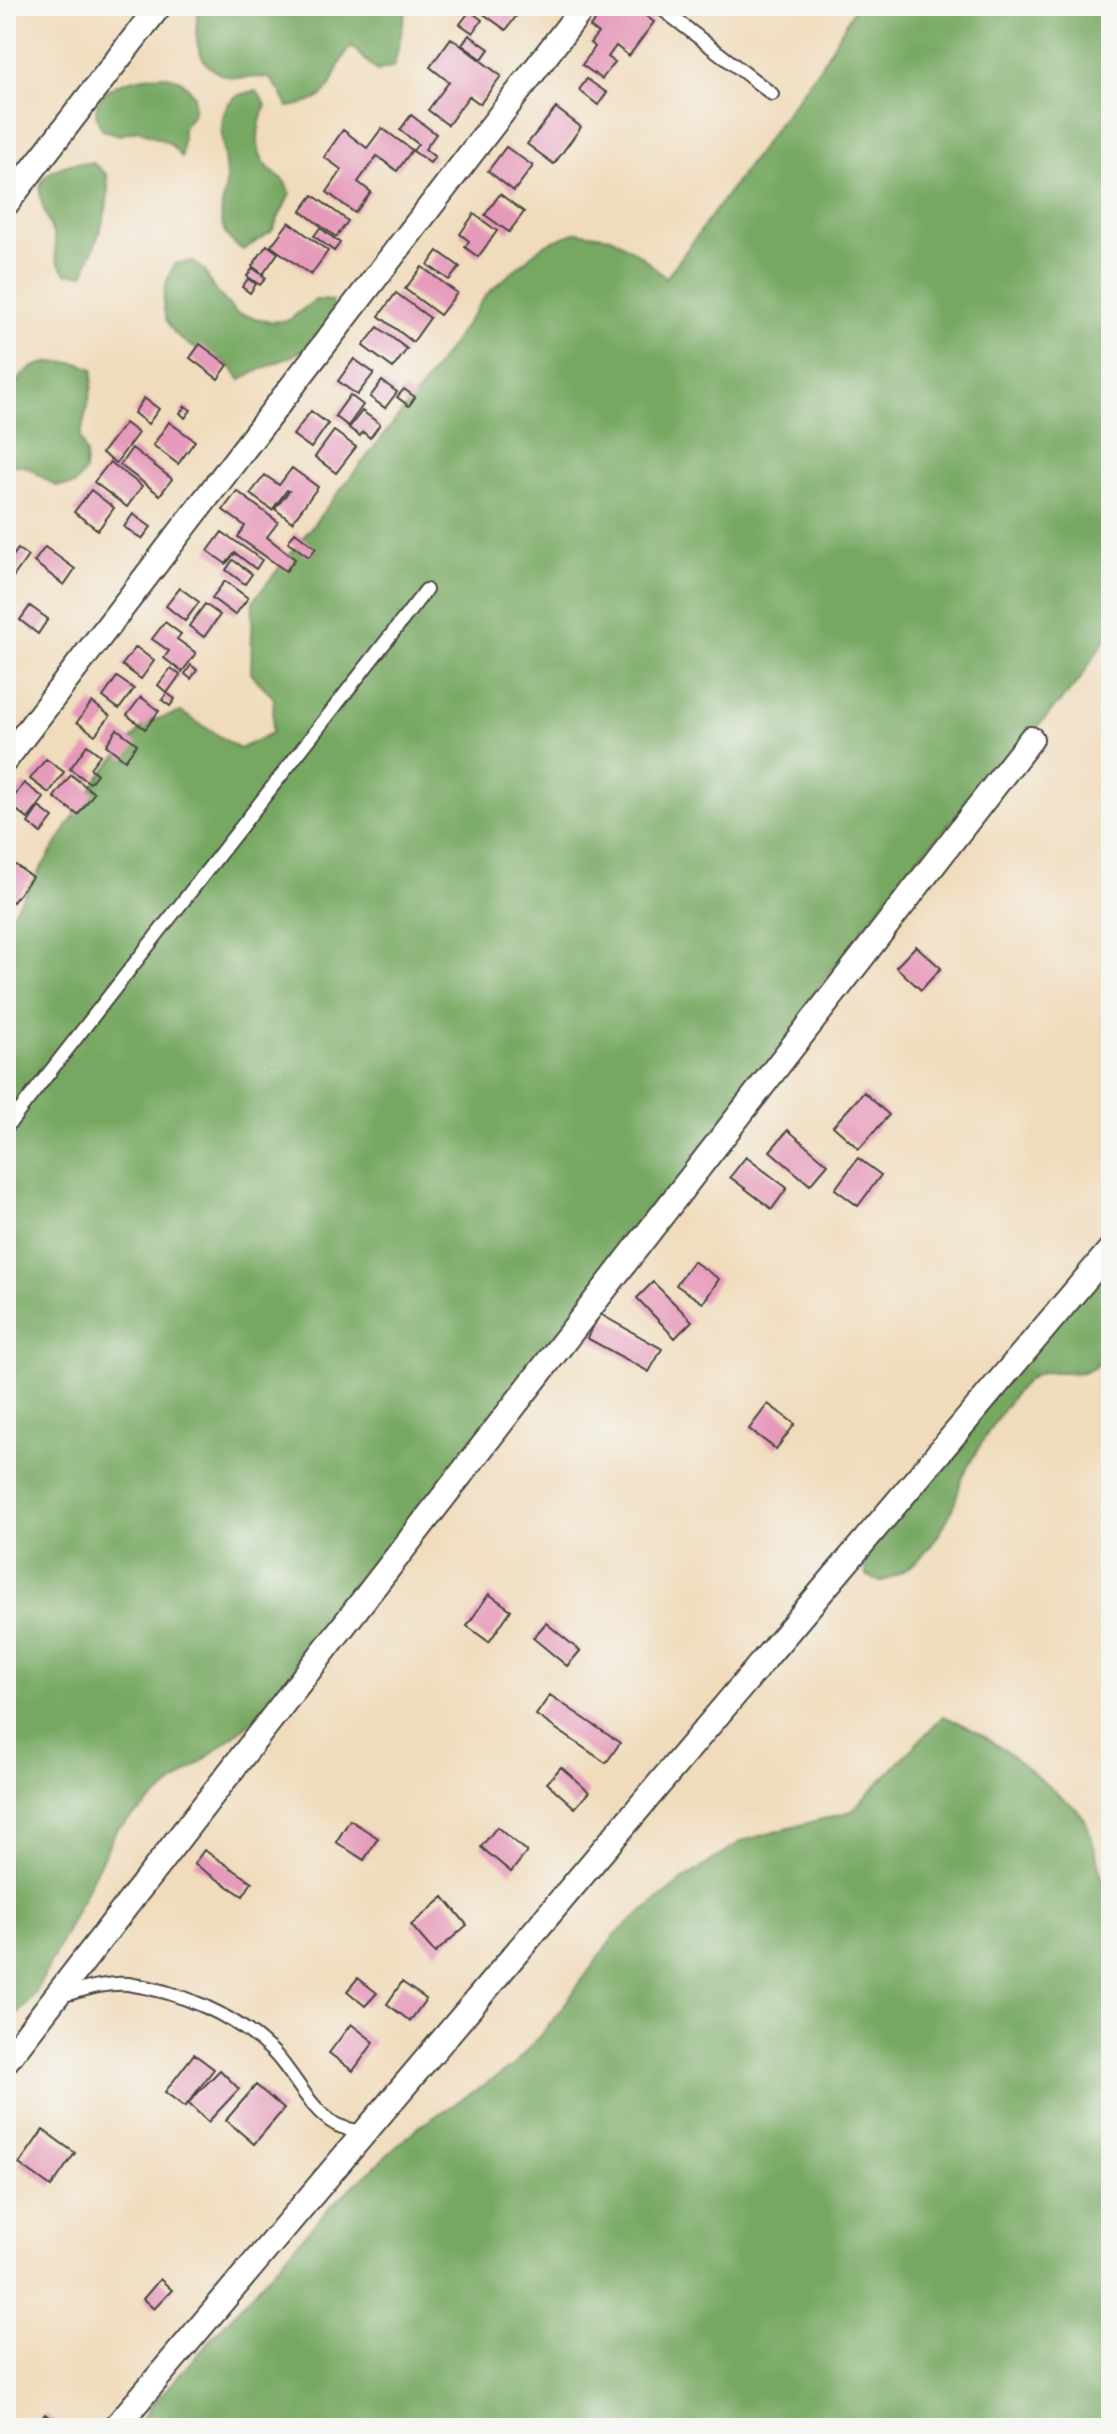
<svg xmlns="http://www.w3.org/2000/svg" width="1117" height="2434" font-family="'Playpen Sans',sans-serif">
	<style>
		.forest { fill: #77a862; stroke: #516a46; stroke-width: 2 }
		.building { fill: #e69aba }
		.lines { fill: none; stroke-linecap: round; stroke-linejoin: round }
		.service-casing { stroke: #494641; stroke-width: 16 }
		.minor-casing { stroke: #494641; stroke-width: 28 }
		.service { stroke: #fff; stroke-width: 12 }
		.minor { stroke: #fff; stroke-width: 24 }
	</style>
	<rect width="100%" height="100%" fill="#f6f6f2"/>
	<filter id="ink" filterUnits="userSpaceOnUse"><feTurbulence type="fractalNoise" baseFrequency=".0125" numOctaves="2"/><feDisplacementMap in="SourceGraphic" scale="16" xChannelSelector="R" yChannelSelector="G"/><feConvolveMatrix kernelMatrix="1 2 1 2 8 2 1 2 1" color-interpolation-filters="sRGB"/></filter>
	<filter id="wash" filterUnits="userSpaceOnUse"><feTurbulence type="fractalNoise" baseFrequency=".006" numOctaves="4" result="noise"/><feDisplacementMap in="SourceGraphic" scale="32" xChannelSelector="R" yChannelSelector="G"/><feGaussianBlur stdDeviation="1.8" result="paint"/><feColorMatrix in="noise" values="0 0 0 0 0 0 0 0 0 0 0 0 0 0 0 0 0 1.4 0 .05"/><feComposite in="paint" operator="in"/></filter>
	<g filter="url(#wash)">
		<rect width="100%" height="100%" fill="#f0dcbc"/>
		<!-- forest -->
		<path class="forest" d="M 199,6 L 407,6 L 394,66 L 377,71 L 351,46 C 324,79 342,100 288,107 L 280,91 L 269,78 C 256,76 243,79 231,77 C 195,71 193,34 199,6 Z
			M 856,6 L 1111,6 L 1111,630 L 1079,681 L 911,866 L 811,997 L 784,1059 L 307,1666 L 256,1718 L 116,1830 L 35,1994 L 6,2027 L 6,923 L 99,777 L 147,722 L 181,712 L 240,749 L 272,733 L 274,698 L 251,673 L 253,601 L 424,384 L 487,294 L 543,245 L 577,232 L 611,237 L 640,255 L 666,278 L 822,64 Z
			M 164,75 L 181,80 L 194,95 L 194,113 L 183,128 L 182,157 L 169,143 L 138,130 L 120,135 L 102,130 C 100,125 96,118 96,112 C 97,83 142,76 164,75 Z
			M 257,91 L 266,105 C 257,124 252,154 271,170 C 283,180 284,178 290,194 L 272,231 L 243,250 C 231,242 224,236 222,221 C 219,207 225,197 226,184 C 227,159 216,132 226,108 C 232,95 244,93 257,91 Z
			M 76,163 L 93,163 L 107,175 C 112,212 96,239 84,274 L 67,274 C 64,270 58,264 56,258 C 55,252 56,245 55,240 C 44,203 19,175 76,163 Z
			M 191,261 L 205,271 L 213,288 L 236,313 L 270,322 L 289,320 L 315,300 L 333,301 C 333,354 275,357 241,380 C 220,350 210,360 185,342 C 156,322 160,290 175,264 Z
			M 77,363 L 93,369 L 92,386 L 80,438 L 86,454 L 85,471 L 75,485 L 56,486 L 27,467 L 11,464 C 7,431 0,378 39,365 C 50,361 66,363 77,363 Z
			M 1111,1244 L 1111,1351 C 1106,1356 1100,1364 1093,1368 C 1067,1382 1043,1356 1016,1392 C 998,1416 980,1444 966,1470 C 960,1481 958,1493 954,1505 C 939,1540 918,1569 881,1582 L 866,1575 L 864,1558 Z
			M 943,1716 C 989,1734 1019,1761 1056,1793 C 1065,1800 1078,1808 1084,1818 C 1096,1839 1097,1879 1111,1893 L 1111,2428 L 136,2428 L 151,2406 L 329,2208 L 417,2128 L 513,2066 L 550,2024 L 616,1934 L 680,1882 L 742,1841 L 852,1811 Z"/>
		<g id="blocks">
			<!-- building -->
			<path class="building" d="M 481,6 L 535,6 L 530,12 L 523,7 L 506,30 L 478,10 Z
				M 606,6 L 632,6 L 654,22 L 629,56 L 616,46 L 608,57 L 615,62 L 602,79 L 582,65 L 595,47 L 590,43 L 598,33 L 590,27 Z
				M 470,11 L 482,20 L 473,33 L 460,24 Z
				M 469,35 L 489,49 L 482,59 L 462,45 Z
				M 451,38 L 501,76 L 480,104 L 469,96 L 448,125 L 428,110 L 449,82 L 430,67 Z
				M 587,79 L 607,93 L 598,105 L 579,90 Z
				M 556,108 L 581,127 L 554,164 L 527,144 Z
				M 411,115 L 436,134 L 425,149 L 435,157 L 430,163 L 413,151 L 418,144 L 400,130 Z
				M 382,128 L 412,150 L 397,171 L 377,156 L 358,182 L 371,192 L 355,213 L 327,192 L 342,170 L 324,157 L 343,130 L 367,148 Z
				M 506,147 L 533,166 L 514,191 L 488,171 Z
				M 500,194 L 524,212 L 509,232 L 485,215 Z
				M 313,195 L 348,221 L 336,237 L 301,211 Z
				M 474,214 L 497,231 L 478,257 L 465,247 L 469,241 L 460,234 Z
				M 289,222 L 328,251 L 311,275 L 271,246 Z
				M 320,228 L 340,243 L 334,251 L 314,236 Z
				M 267,245 L 278,253 L 263,274 L 252,266 Z
				M 438,251 L 460,267 L 449,280 L 428,265 Z
				M 422,267 L 457,293 L 440,315 L 405,289 Z
				M 253,268 L 266,278 L 260,285 L 247,276 Z
				M 248,279 L 256,284 L 250,293 L 242,287 Z
				M 396,293 L 430,318 L 413,342 L 379,316 Z
				M 378,327 L 407,349 L 393,368 L 363,346 Z
				M 200,344 L 228,365 L 218,379 L 190,358 Z
				M 354,359 L 374,373 L 357,395 L 338,381 Z
				M 382,381 L 397,392 L 385,408 L 370,397 Z
				M 404,389 L 415,397 L 409,406 L 397,397 Z
				M 350,395 L 363,405 L 348,426 L 335,416 Z
				M 144,398 L 159,409 L 148,424 L 134,413 Z
				M 185,406 L 191,410 L 185,418 L 180,413 Z
				M 311,411 L 328,424 L 311,448 L 293,435 Z
				M 362,411 L 380,424 L 370,438 L 363,432 L 360,436 L 349,428 Z
				M 169,422 L 195,441 L 178,464 L 153,445 Z
				M 125,423 L 138,433 L 116,463 L 102,453 Z
				M 334,431 L 356,447 L 336,473 L 315,457 Z
				M 132,448 L 172,479 L 160,495 L 120,465 Z
				M 110,462 L 142,486 L 127,507 L 94,482 Z
				M 292,468 L 318,487 L 292,522 L 275,509 L 289,491 L 287,490 L 272,510 L 250,494 L 265,475 L 279,485 Z
				M 91,490 L 114,508 L 98,530 L 74,512 Z
				M 237,491 L 278,522 L 267,537 L 295,559 L 286,571 L 238,537 L 245,526 L 223,510 Z
				M 133,514 L 151,527 L 142,539 L 124,527 Z
				M 222,532 L 262,560 L 256,569 L 235,553 L 226,564 L 208,551 Z
				M 295,532 L 316,548 L 309,557 L 288,542 Z
				M 45,547 L 75,569 L 64,585 L 34,562 Z
				M 18,549 L 28,556 L 11,580 L 6,576 L 6,566 Z
				M 233,560 L 252,574 L 245,584 L 226,570 Z
				M 225,581 L 248,598 L 235,615 L 212,598 Z
				M 180,588 L 199,602 L 185,621 L 166,606 Z
				M 205,604 L 220,615 L 204,637 L 189,626 Z
				M 30,606 L 48,619 L 38,634 L 20,620 Z
				M 165,622 L 181,634 L 177,639 L 196,653 L 182,672 L 164,658 L 169,651 L 152,639 Z
				M 136,647 L 154,661 L 141,679 L 122,665 Z
				M 191,665 L 197,670 L 191,679 L 185,674 Z
				M 171,668 L 180,675 L 167,693 L 158,685 Z
				M 117,677 L 134,689 L 119,709 L 103,697 Z
				M 167,693 L 175,699 L 170,706 L 162,700 Z
				M 141,697 L 159,711 L 145,729 L 127,715 Z
				M 92,702 L 110,716 L 95,735 L 77,722 Z
				M 117,729 L 137,744 L 125,760 L 106,745 Z
				M 87,745 L 100,755 L 90,768 L 97,774 L 90,783 L 70,769 Z
				M 46,759 L 64,772 L 49,793 L 30,779 Z
				M 71,775 L 94,793 L 78,815 L 54,797 Z
				M 24,783 L 44,798 L 28,819 L 9,804 Z
				M 39,807 L 53,818 L 41,833 L 28,823 Z
				M 6,858 L 32,877 L 13,902 L 6,897 Z
				M 916,946 L 941,968 L 921,990 L 896,967 Z
				M 864,1092 L 889,1115 L 859,1149 L 833,1126 Z
				M 788,1130 L 828,1164 L 810,1185 L 770,1151 Z
				M 746,1157 L 787,1188 L 772,1209 L 730,1177 Z
				M 858,1158 L 881,1175 L 858,1206 L 835,1189 Z
				M 693,1261 L 719,1279 L 703,1303 L 676,1285 Z
				M 653,1282 L 692,1321 L 675,1338 L 637,1298 Z
				M 600,1314 L 662,1349 L 649,1372 L 587,1338 Z
				M 768,1404 L 795,1424 L 776,1449 L 749,1429 Z
				M 489,1594 L 511,1610 L 489,1642 L 467,1626 Z
				M 546,1623 L 580,1651 L 567,1666 L 533,1638 Z
				M 550,1695 L 620,1743 L 606,1763 L 536,1715 Z
				M 561,1767 L 589,1792 L 575,1808 L 547,1783 Z
				M 350,1820 L 378,1838 L 364,1860 L 336,1842 Z
				M 497,1827 L 527,1852 L 511,1872 L 481,1847 Z
				M 204,1850 L 252,1882 L 243,1896 L 194,1864 Z
				M 444,1897 L 467,1925 L 435,1953 L 411,1925 Z
				M 358,1978 L 377,1993 L 365,2006 L 347,1991 Z
				M 402,1982 L 426,1999 L 410,2021 L 387,2004 Z
				M 351,2024 L 374,2042 L 353,2071 L 329,2053 Z
				M 194,2054 L 214,2069 L 188,2103 L 220,2070 L 239,2089 L 208,2122 L 188,2103 L 185,2107 L 165,2092 Z
				M 256,2085 L 284,2109 L 254,2144 L 226,2120 Z
				M 43,2130 L 75,2153 L 51,2187 L 19,2164 Z
				M 160,2279 L 172,2290 L 154,2309 L 143,2299 Z
				M 45,2414 L 63,2428 L 34,2428 Z"/>
		</g>
	</g>
	<g filter="url(#ink)">
		<use href="#blocks" fill-opacity="0" stroke="#494641" stroke-width="2"/>
		<g class="lines">
			<!-- service casing -->
			<g class="service-casing">
				<path id="service" d="M 658,6 L 772,94
					M 6,1128 L 426,590
					M 61,1996 C 82,1990 106,1982 128,1984 C 178,1991 233,2014 271,2050 C 294,2072 307,2107 335,2124 C 344,2129 355,2130 365,2133"/>
			</g>
			<!-- minor casing -->
			<g class="minor-casing">
				<path id="minor" d="M 6,204 L 159,6
					M 6,759 L 584,6
					M 6,2061 L 1031,739
					M 115,2428 L 1111,1249"/>
			</g>
			<!-- service -->
			<use href="#service" class="service"/>
			<!-- minor -->
			<use href="#minor" class="minor"/>
		</g>
	</g>
	<!-- margin -->
	<rect width="1117" height="2434" fill="none" stroke="#f6f6f2" stroke-width="32"/>
</svg>
